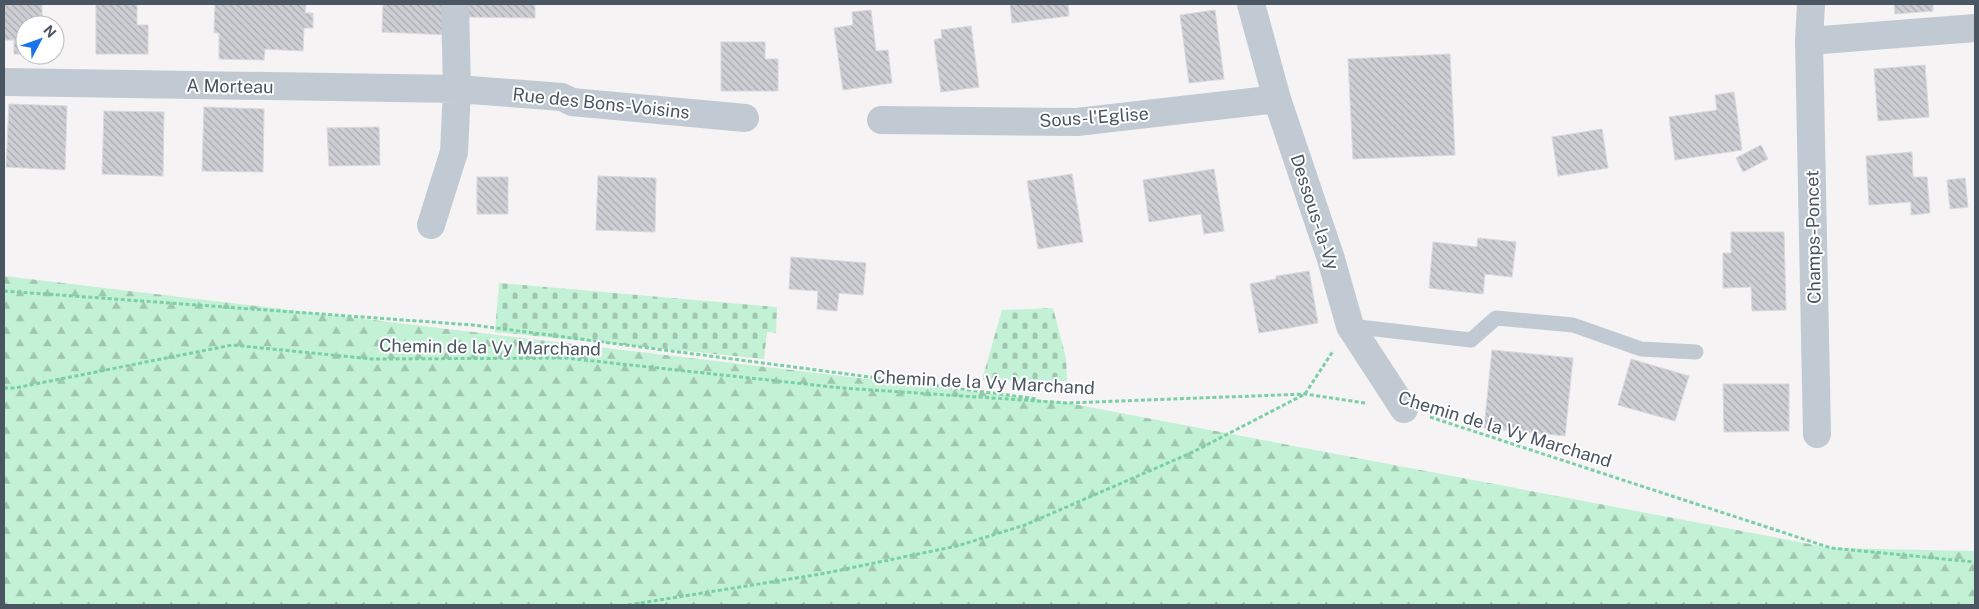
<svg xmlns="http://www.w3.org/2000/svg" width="1979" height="609" font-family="'Public Sans',sans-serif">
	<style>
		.forest { fill: url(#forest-firs) }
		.cemetery { fill: url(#cemetery-stones) }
		.building { fill: url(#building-back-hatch); stroke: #d7d9de }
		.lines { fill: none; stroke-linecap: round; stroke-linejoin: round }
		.path { stroke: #7ad0a6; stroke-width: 3; stroke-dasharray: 4 2.5; stroke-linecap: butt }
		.service { stroke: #c1cad2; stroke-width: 15 }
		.minor { stroke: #c1cad2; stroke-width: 28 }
		.labels { text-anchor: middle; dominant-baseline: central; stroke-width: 4; stroke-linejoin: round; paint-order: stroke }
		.street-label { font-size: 18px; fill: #4a5661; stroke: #fff }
	</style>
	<defs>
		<pattern id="forest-firs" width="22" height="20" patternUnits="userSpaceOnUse" patternTransform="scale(1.25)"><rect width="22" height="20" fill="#c3f1d5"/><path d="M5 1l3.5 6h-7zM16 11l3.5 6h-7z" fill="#a0c6b0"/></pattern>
		<pattern id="cemetery-stones" width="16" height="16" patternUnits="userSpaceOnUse" patternTransform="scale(1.25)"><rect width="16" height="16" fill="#c3f1d5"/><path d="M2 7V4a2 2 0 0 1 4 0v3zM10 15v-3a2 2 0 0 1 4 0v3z" fill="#a0c6b0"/></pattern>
		<pattern id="building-back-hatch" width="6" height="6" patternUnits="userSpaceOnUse" patternTransform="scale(1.25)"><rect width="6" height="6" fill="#cdcfd5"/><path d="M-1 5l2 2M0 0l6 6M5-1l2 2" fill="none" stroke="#a8abb0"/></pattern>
	</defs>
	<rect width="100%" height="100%" fill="#f5f3f3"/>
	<!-- forest -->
	<path class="forest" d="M 4,276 L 1068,403 L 1831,548 L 1975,551 L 1975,605 L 4,605 Z"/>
	<!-- cemetery -->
	<path class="cemetery" d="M 499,283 L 777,307 L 776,333 L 767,332 L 764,359 L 495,332 Z
		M 1053,308 L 1066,358 L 1067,381 L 982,380 L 1002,310 Z"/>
	<!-- building -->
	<path class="building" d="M 4,4 L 42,4 L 42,25 L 25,25 L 25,54 L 14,54 L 14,40 L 4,40 Z
		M 96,4 L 137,4 L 137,25 L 148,25 L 148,54 L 96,54 Z
		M 215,4 L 306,4 L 305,13 L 313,13 L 313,28 L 304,28 L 303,51 L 265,49 L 264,60 L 219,59 L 219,33 L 214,33 Z
		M 383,4 L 452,4 L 450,35 L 382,32 Z
		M 465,4 L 535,4 L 535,18 L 464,17 Z
		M 1010,4 L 1068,4 L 1069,16 L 1012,23 Z
		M 1894,4 L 1933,4 L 1933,11 L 1895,14 Z
		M 871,10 L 876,51 L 888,50 L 892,83 L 843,90 L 834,28 L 853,25 L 852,12 Z
		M 1215,10 L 1224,79 L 1189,83 L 1180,15 Z
		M 971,26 L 979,87 L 941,92 L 934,40 L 942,38 L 941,30 Z
		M 721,42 L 765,42 L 765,59 L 778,59 L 778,91 L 721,91 Z
		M 1450,54 L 1455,155 L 1353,159 L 1348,59 Z
		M 1925,65 L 1929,117 L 1878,121 L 1874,69 Z
		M 1734,92 L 1742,150 L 1675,160 L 1669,117 L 1717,110 L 1715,95 Z
		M 9,104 L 67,106 L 65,170 L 6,167 Z
		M 204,107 L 264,109 L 263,172 L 202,171 Z
		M 104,111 L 164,112 L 163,176 L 102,174 Z
		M 379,127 L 380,165 L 329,166 L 327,128 Z
		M 1602,129 L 1608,168 L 1558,176 L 1552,137 Z
		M 1761,145 L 1768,159 L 1743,172 L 1736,158 Z
		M 1912,152 L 1913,177 L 1927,177 L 1930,213 L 1911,215 L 1911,202 L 1869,205 L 1866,156 Z
		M 1214,169 L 1224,231 L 1204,234 L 1201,214 L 1149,222 L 1143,180 Z
		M 1072,174 L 1083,242 L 1038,249 L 1027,181 Z
		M 598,176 L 656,178 L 655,232 L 596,230 Z
		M 477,177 L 508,177 L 508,214 L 477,214 Z
		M 1965,178 L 1968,207 L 1950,209 L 1947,180 Z
		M 1731,232 L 1784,232 L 1786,310 L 1752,311 L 1751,287 L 1723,288 L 1723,253 L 1731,253 Z
		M 1478,238 L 1516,242 L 1512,277 L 1485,274 L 1483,294 L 1429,288 L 1433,242 L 1477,247 Z
		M 791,257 L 866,263 L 863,295 L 839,293 L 837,311 L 817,309 L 818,291 L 789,289 Z
		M 1309,271 L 1318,323 L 1259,333 L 1250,284 L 1276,279 L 1276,276 Z
		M 1492,350 L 1573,358 L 1565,436 L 1484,428 Z
		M 1631,359 L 1689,376 L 1675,421 L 1618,405 Z
		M 1723,384 L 1789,384 L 1789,431 L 1724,432 Z"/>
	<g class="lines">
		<!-- path -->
		<path class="path" d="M 4,291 L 473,325 L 1038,399
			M 4,388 L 15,388 L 232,345 L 372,359 L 566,358 L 842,388 L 1068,403 L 1305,394 L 1365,403
			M 1430,417 L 1831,548 L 1975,562
			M 628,605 L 821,574 L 957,546 L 1025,525 L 1193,452 L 1305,394 L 1333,351"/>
		<!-- service -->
		<path class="service" d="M 1350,326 L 1471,340 L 1496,318 L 1573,325 L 1641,349 L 1696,352"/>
		<!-- minor -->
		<path class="minor" d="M 1251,4 L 1277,99 L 1331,259 L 1350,326 L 1404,409
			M 1811,4 L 1809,41 L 1817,434
			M 1809,41 L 1975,28
			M 4,82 L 457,89 L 562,97 L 572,102 L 745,118
			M 881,120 L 1077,122 L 1277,99
			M 431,225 L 454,152 L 457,89 L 455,4"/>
	</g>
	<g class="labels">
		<!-- street labels -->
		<g class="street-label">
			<text transform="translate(230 86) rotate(1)">A Morteau</text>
			<text transform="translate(601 103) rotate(6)">Rue des Bons-Voisins</text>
			<text transform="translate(1094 117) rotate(-4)">Sous-l'Eglise</text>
			<text transform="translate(1315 212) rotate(72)">Dessous-la-Vy</text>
			<text transform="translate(1813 237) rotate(-91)">Champs-Poncet</text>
			<text transform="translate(490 347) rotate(1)">Chemin de la Vy Marchand</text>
			<text transform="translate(984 382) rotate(3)">Chemin de la Vy Marchand</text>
			<text transform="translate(1505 429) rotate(17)">Chemin de la Vy Marchand</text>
		</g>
	</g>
	<!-- border -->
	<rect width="1979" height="609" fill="none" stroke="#4a5661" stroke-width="10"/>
	<!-- north arrow -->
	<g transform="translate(40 40) rotate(49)"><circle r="24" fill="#ffffff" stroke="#b7bbc0"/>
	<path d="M0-4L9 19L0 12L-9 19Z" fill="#1a73e8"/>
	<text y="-8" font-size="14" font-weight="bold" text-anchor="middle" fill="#4a5661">N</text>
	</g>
</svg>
